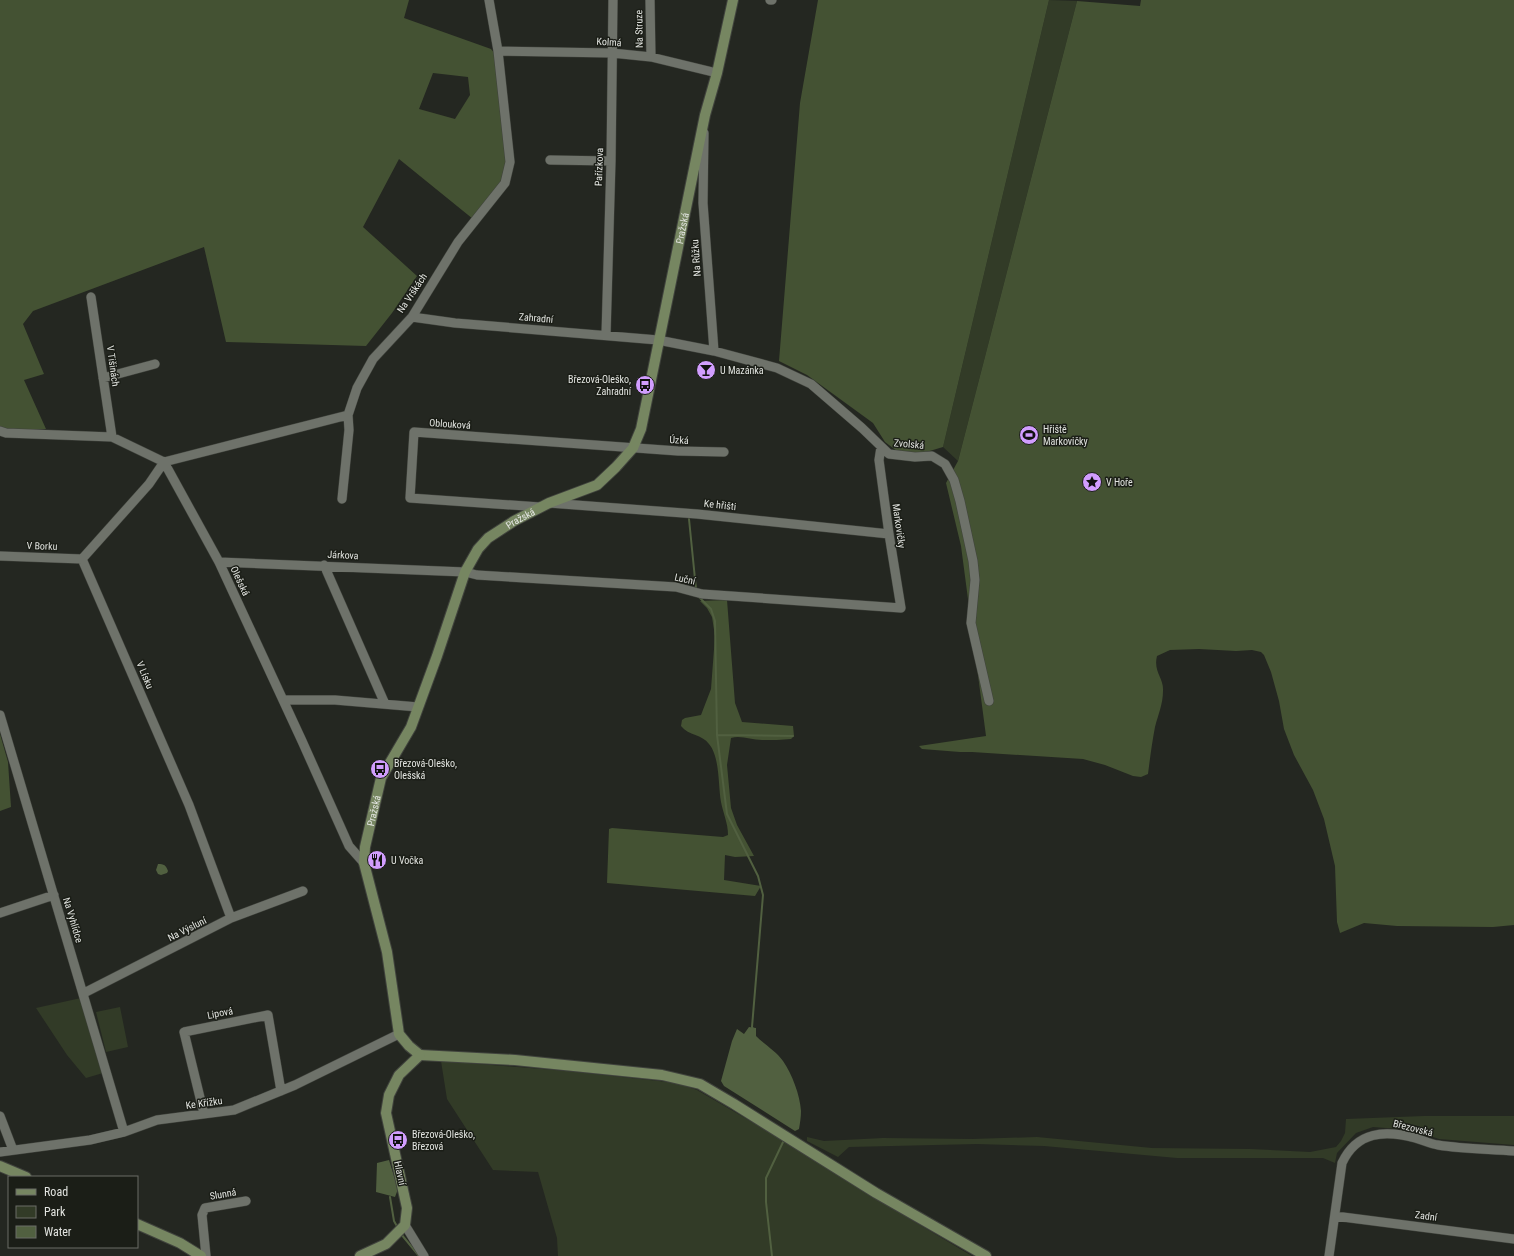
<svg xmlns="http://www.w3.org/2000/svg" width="1514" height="1256" font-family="'Roboto Condensed',sans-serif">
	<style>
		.green { fill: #323b27 }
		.forest { fill: #445233; fill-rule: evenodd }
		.water { fill: #516040 }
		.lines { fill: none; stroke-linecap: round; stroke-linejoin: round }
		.stream { stroke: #516040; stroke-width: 2 }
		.street-casing { stroke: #40433d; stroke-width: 10 }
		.secondary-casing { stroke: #40433d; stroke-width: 12 }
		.street { stroke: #6e726a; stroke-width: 9 }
		.secondary { stroke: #768661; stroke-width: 10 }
		.labels { text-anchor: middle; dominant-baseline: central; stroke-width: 3; stroke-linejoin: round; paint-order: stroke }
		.street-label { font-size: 10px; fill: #e2e4e0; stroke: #1b1e17 }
		.poi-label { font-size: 10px; fill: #e2e4e0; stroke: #1b1e17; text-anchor: start }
	</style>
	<rect width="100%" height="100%" fill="#242721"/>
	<!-- green -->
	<path class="green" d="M 1049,0 L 1077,1 L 958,461 L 943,447 Z
		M 81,998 L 103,1073 L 86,1078 L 67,1055 L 36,1008 Z
		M 120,1007 L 128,1047 L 106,1052 L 96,1012 Z
		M 441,1061 L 567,1071 L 677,1083 L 697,1090 L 769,1132 L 890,1207 L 972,1256 L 558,1256 L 557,1238 L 538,1172 L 493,1170 L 447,1099 Z
		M 1424,1116 L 1514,1116 L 1514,1145 L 1439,1139 L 1413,1130 L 1373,1127 L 1356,1133 L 1337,1153 L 1335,1163 L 1323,1158 L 1177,1158 L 1044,1146 L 977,1144 L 849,1147 L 838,1157 L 807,1141 L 807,1137 L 824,1141 L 883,1138 L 972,1139 L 1037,1137 L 1152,1148 L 1250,1149 L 1310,1152 L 1336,1147 L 1341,1141 L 1345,1133 L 1346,1119 Z"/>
	<!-- forest -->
	<path class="forest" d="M 0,0 L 409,0 L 404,18 L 491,49 L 495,54 L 507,162 L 500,184 L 473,219 L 399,159 L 363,227 L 417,276 L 392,313 L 366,346 L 226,342 L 204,247 L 33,311 L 23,324 L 44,374 L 24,380 L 46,429 L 5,431 L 0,429 ZM 433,73 L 468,77 L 470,95 L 455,119 L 419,109 Z
		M 818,0 L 1049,0 L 943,447 L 923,453 L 897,451 L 885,442 L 873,423 L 807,375 L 779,361 L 800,103 Z
		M 1141,0 L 1514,0 L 1514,925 L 1493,927 L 1397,926 L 1364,923 L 1340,933 L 1337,922 L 1335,866 L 1324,819 L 1313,790 L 1294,755 L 1284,729 L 1279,701 L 1271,672 L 1264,655 L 1261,652 L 1252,650 L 1236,651 L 1199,649 L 1170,650 L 1157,656 C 1153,672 1164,678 1163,691 C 1163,704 1158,715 1155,727 C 1152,743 1150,758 1148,774 L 1141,777 L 1133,776 L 1105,765 L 1083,759 L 972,752 L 960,752 L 922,749 L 919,746 L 986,736 L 961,546 L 946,483 L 958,461 L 1077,1 L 1140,6 Z
		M 727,600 L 735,703 L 742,722 L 793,726 L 794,736 L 791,739 C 782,740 772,740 762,740 C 751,740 741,735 731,738 L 727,765 L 731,808 L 737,825 L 754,856 L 735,857 L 725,855 L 724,880 L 761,886 L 755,896 L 607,883 L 609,829 L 612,828 L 723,837 L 728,835 C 728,823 723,813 721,802 C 718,785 720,757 709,744 C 702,734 689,736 681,726 L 682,720 L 685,718 L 701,715 L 711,689 L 715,636 L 712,617 L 707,608 L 700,601 Z
		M 0,734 L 8,762 L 11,807 L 0,811 Z"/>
	<!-- water -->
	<path class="water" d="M 158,864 C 164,864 166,865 168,871 L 167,873 L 161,875 L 158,874 L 156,870 Z
		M 749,1027 L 756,1028 L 756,1036 C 765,1045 776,1051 783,1061 C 792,1074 800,1095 801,1111 C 801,1117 800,1123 799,1129 L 795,1131 L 724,1086 L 721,1081 L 732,1041 L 737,1029 L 744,1034 Z
		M 389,1160 L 398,1189 L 395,1197 L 376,1192 L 377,1163 Z"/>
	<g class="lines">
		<!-- stream -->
		<path class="stream" d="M 689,519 L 696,589
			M 699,597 L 711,609 L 715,621 L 717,735 L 727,814 L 758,876 L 763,895 L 752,1027 L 753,1029
			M 717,735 L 793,736
			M 390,1197 L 394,1221 L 398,1228
			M 401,1234 L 419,1256
			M 772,1256 L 766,1202 L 766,1178 L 784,1140"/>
		<!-- street casing -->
		<g class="street-casing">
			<path id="street" d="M 650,0 L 651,57
				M 770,0 L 772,0
				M 498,51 L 612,53 L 651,57 L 717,73
				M 704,133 L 703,203 L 714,351
				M 550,160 L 611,161
				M 91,297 L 112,437
				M 412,317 L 455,323 L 658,340 L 714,351 L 777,368 L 811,384 L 862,428 L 889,454 L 915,457 L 932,456 L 945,464 L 954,480 L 960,501 L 973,561 L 975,580 L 971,623 L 989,701
				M 606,335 L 611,161 L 613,0
				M 103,378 L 155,364
				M 0,431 L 6,433 L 112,437 L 164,462 L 219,562 L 302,741 L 349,846 L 364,863
				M 342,499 L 349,430 L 348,415
				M 549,503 L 697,514 L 889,534
				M 540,507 L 410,498 L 414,432 L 678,451 L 724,452
				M 0,556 L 82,559
				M 82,559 L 149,484 L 164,462 L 348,415 L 357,388 L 373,359 L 412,317 L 458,242 L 505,183 L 510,162 L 498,51 L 489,0
				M 82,559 L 189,805 L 231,918
				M 219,562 L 465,572 L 477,575 L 676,587 L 702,594 L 901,608 L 889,534 L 879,460 L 881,447
				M 324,565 L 385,704
				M 283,700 L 335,700 L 418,707
				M 0,715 L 124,1132
				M 0,913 L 54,895
				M 84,993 L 231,918 L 303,891
				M 204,1114 L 184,1032 L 268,1015 L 281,1091
				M 0,1116 L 13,1150
				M 0,1152 L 90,1140 L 124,1132 L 157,1120 L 234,1110 L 295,1085 L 399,1034
				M 1335,1216 L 1514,1239
				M 405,1225 L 424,1256
				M 206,1256 L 202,1215 L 205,1208 L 246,1201
				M 1329,1256 L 1342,1163 C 1357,1131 1385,1130 1415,1138 C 1423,1140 1430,1144 1438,1145 C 1463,1149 1489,1149 1514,1151"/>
		</g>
		<!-- secondary casing -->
		<g class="secondary-casing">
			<g id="secondary">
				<path id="s1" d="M 420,1055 L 409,1046 L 399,1034 L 387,952 L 364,863 L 365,847 L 381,778 L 411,727 L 437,656 L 465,572 L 478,549 L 488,538 L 514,521 L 549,503 L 597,485 L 616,467 L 633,448 L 641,429 L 705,115 L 717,73 L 733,0"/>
				<path d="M 420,1055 L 515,1060 L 662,1075 L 700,1084 L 734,1104 L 876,1193 L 986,1256"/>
				<path d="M 0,1166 L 26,1177"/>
				<path d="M 137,1224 L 180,1243 L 201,1256"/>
				<path d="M 360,1256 L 386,1244 L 405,1225 L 407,1208 L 386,1113 L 389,1095 L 399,1075 L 420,1055"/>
			</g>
		</g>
		<!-- street -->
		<use href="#street" class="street"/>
		<!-- secondary -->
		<use href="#secondary" class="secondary"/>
	</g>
	<!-- icons -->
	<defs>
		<g id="bar-disc" transform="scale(1)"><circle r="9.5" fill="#d19dfe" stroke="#1b1e17"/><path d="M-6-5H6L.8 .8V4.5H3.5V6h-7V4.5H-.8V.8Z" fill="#111"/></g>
		<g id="bus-disc" transform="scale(1)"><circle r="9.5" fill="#d19dfe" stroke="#1b1e17"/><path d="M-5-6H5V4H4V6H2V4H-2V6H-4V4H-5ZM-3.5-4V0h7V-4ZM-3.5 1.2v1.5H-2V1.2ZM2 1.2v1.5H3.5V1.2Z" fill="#111"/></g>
		<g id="stadium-disc" transform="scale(1)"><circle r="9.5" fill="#d19dfe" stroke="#1b1e17"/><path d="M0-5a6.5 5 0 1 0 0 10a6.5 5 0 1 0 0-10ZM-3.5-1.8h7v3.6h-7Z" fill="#111"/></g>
		<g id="sight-disc" transform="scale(1)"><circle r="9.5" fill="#d19dfe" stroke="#1b1e17"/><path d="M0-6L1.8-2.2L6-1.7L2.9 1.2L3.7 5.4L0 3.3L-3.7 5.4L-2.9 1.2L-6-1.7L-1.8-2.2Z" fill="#111"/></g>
		<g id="restaurant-disc" transform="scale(1)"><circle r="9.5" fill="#d19dfe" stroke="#1b1e17"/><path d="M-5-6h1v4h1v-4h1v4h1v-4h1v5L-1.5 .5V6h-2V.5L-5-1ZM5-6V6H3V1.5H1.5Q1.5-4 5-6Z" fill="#111"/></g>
	</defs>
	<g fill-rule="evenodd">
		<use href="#bar-disc" x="706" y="370"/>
		<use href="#bus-disc" x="645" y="385"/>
		<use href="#stadium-disc" x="1029" y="435"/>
		<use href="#sight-disc" x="1092" y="482"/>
		<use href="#bus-disc" x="380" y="769"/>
		<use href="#restaurant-disc" x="377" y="860"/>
		<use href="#bus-disc" x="398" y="1140"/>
	</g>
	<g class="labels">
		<!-- street labels -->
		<g class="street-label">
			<text transform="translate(639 29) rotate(-91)">Na Struze</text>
			<text transform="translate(609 42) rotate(3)">Kolmá</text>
			<text transform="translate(599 167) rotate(-88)">Pařízkova</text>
			<text stroke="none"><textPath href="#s1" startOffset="955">Pražská</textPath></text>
			<text transform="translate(696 258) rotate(-94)">Na Růžku</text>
			<text transform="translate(412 293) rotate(-56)">Na Vrškách</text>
			<text transform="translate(536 318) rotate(5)">Zahradní</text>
			<text transform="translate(113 366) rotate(82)">V Tišinách</text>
			<text transform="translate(450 424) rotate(4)">Oblouková</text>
			<text transform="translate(679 440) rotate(3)">Úzká</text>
			<text transform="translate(909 444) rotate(5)">Zvolská</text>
			<text transform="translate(720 505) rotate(6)">Ke hřišti</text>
			<text stroke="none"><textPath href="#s1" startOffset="594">Pražská</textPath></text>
			<text transform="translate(899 526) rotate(82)">Markovičky</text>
			<text transform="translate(42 546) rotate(2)">V Borku</text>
			<text transform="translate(343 555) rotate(3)">Járkova</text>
			<text transform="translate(685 579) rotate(12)">Luční</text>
			<text transform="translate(240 581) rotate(65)">Olešská</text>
			<text transform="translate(145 675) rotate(67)">V Lísku</text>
			<text stroke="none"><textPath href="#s1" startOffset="258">Pražská</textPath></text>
			<text transform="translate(73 920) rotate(73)">Na Vyhlídce</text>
			<text transform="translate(187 929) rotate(-27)">Na Výsluní</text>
			<text transform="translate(220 1013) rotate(-11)">Lipová</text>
			<text transform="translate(204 1103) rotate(-8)">Ke Křížku</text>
			<text transform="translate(1413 1128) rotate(14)">Březovská</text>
			<text transform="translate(400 1173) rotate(78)">Hlavní</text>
			<text transform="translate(223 1194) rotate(-10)">Slunná</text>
			<text transform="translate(1426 1216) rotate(7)">Zadní</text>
		</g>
		<!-- poi labels -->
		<g class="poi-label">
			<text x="720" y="370">U Mazánka</text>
			<text x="631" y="379" text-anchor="end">Březová-Oleško,<tspan x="631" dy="12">Zahradní</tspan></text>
			<text x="1043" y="429">Hřiště<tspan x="1043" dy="12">Markovičky</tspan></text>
			<text x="1106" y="482">V Hoře</text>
			<text x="394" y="763">Březová-Oleško,<tspan x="394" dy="12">Olešská</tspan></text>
			<text x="391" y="860">U Vočka</text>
			<text x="412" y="1134">Březová-Oleško,<tspan x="412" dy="12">Březová</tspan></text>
		</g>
	</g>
	<!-- legend -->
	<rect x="8" y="1176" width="130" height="72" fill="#1b1e17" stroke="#6b6d67"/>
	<rect x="16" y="1189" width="20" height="6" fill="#768661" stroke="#6b6d67"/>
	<text x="44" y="1196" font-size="12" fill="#e2e4e0">Road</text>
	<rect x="16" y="1206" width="20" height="12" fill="#323b27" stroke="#6b6d67"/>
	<text x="44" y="1216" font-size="12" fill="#e2e4e0">Park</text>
	<rect x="16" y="1226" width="20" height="12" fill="#516040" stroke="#6b6d67"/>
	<text x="44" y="1236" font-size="12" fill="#e2e4e0">Water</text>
</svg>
